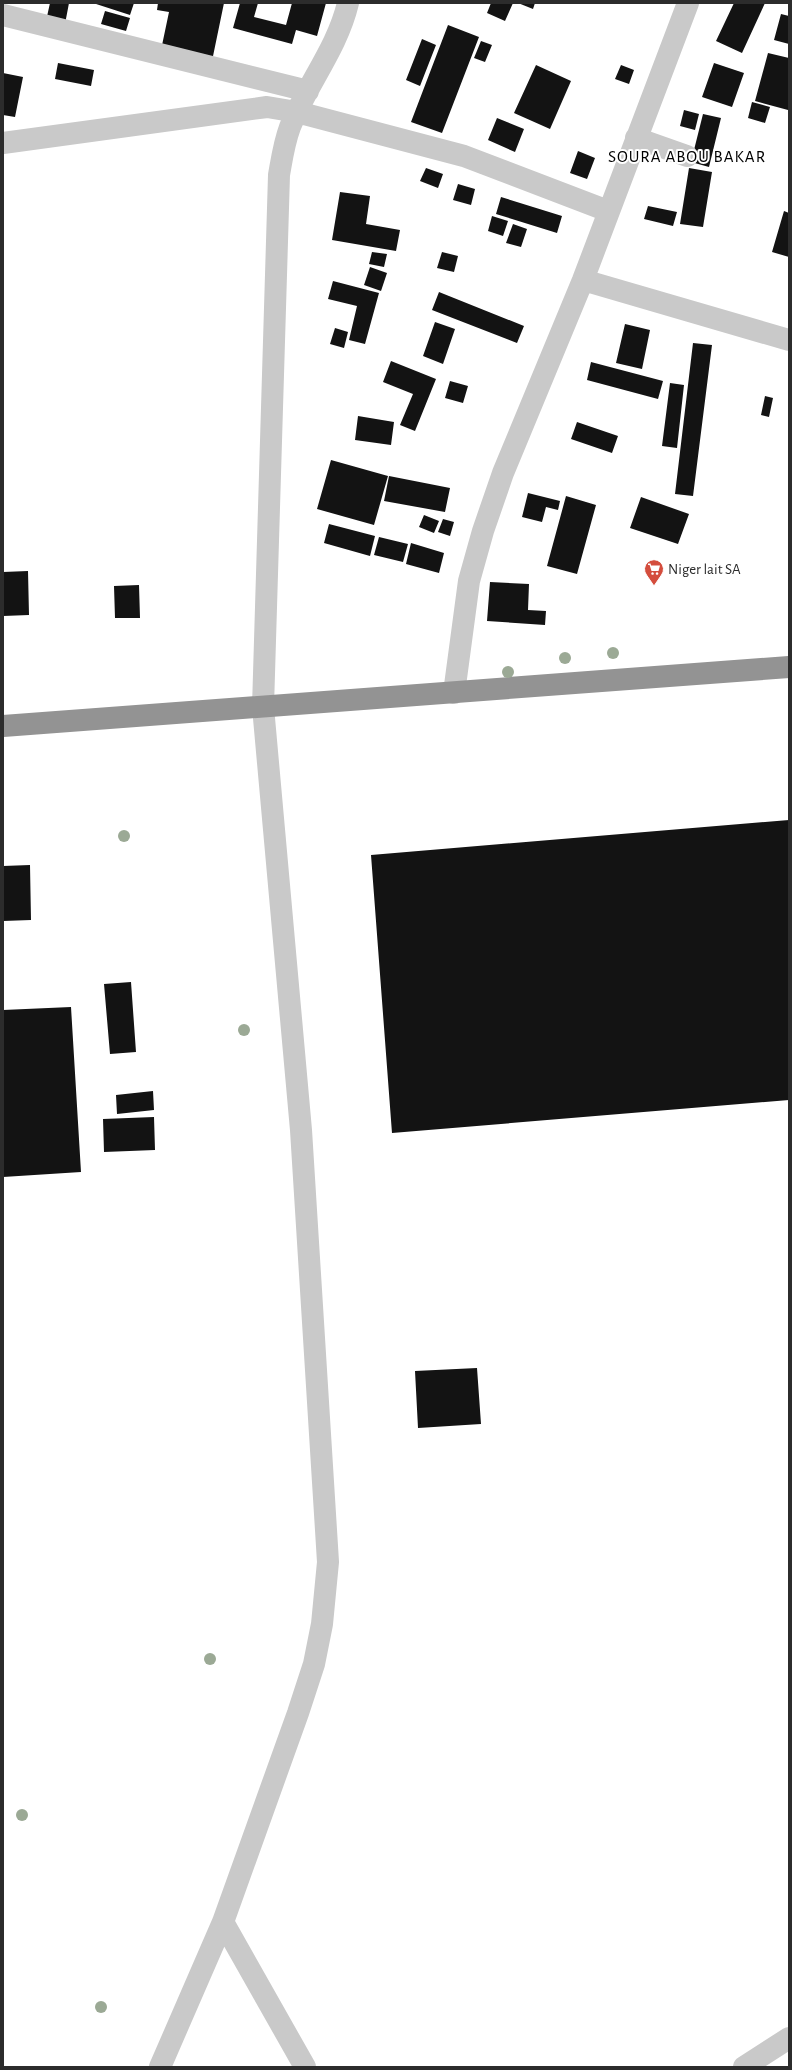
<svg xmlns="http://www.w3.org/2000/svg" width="792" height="2070" font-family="'Alegreya Sans',sans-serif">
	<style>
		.building { fill: #131313 }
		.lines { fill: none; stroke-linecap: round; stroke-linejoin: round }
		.minor { stroke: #c9c9c9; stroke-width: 22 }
		.highway { stroke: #939393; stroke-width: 22 }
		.tree { fill: #9ba995 }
		.labels { text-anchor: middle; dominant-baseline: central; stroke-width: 4; stroke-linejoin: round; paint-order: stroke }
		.poi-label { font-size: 15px; fill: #2c2c2c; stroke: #fff; text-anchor: start }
		.quarter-label { font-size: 17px; letter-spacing: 1px; fill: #000; stroke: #fff }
	</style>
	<rect width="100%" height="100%" fill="#fff"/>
	<!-- building -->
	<path class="building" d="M 50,3 L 69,3 L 65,24 L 46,21 Z
		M 93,3 L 134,3 L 130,15 Z
		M 158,3 L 224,3 L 212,61 L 161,50 L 169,12 L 157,10 Z
		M 240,3 L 258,3 L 254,17 L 286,25 L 292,3 L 326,3 L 317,36 L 296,30 L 292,44 L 233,28 Z
		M 491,3 L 513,3 L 505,21 L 487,13 Z
		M 518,3 L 535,3 L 533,9 Z
		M 734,3 L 765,3 L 742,53 L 716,41 Z
		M 105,11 L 130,18 L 126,31 L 101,24 Z
		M 781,14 L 789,16 L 789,44 L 774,40 Z
		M 448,25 L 479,37 L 442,133 L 411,122 Z
		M 422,39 L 436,45 L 420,86 L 406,80 Z
		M 481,41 L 492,45 L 485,62 L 474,58 Z
		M 768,53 L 789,58 L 788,110 L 755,101 Z
		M 58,63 L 94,70 L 91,86 L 55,79 Z
		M 714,63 L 744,73 L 732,107 L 702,97 Z
		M 536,65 L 571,81 L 550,129 L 514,113 Z
		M 621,65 L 634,70 L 629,84 L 615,79 Z
		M 3,73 L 23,77 L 15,117 L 3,115 Z
		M 752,102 L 770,107 L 765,123 L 748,118 Z
		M 684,110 L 699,114 L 695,130 L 680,126 Z
		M 703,114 L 721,118 L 709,167 L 691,162 Z
		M 497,118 L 524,129 L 515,152 L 488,140 Z
		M 578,151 L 595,158 L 587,179 L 570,173 Z
		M 426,168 L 443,174 L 438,188 L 420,181 Z
		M 689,168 L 712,172 L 703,227 L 680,224 Z
		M 458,184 L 475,189 L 471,205 L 453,200 Z
		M 340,192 L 370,196 L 366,224 L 400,230 L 396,251 L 332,240 Z
		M 501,197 L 562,216 L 557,233 L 496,214 Z
		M 648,206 L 677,212 L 673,226 L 644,219 Z
		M 784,211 L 789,213 L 789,257 L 772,252 Z
		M 492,216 L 508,221 L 503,236 L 488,231 Z
		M 513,224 L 527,229 L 521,247 L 506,243 Z
		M 372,252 L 387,254 L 384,267 L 369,264 Z
		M 442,252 L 458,256 L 454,272 L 437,268 Z
		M 370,267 L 387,273 L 381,291 L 364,285 Z
		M 333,281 L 379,293 L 365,344 L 349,340 L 357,306 L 328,299 Z
		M 439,292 L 524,326 L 517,343 L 432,310 Z
		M 435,322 L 455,329 L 443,364 L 423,356 Z
		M 625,324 L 650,330 L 642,369 L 616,363 Z
		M 335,328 L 348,332 L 344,348 L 330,344 Z
		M 693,343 L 712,345 L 693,496 L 675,494 Z
		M 391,361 L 436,379 L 415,431 L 400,425 L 413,394 L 383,382 Z
		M 591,362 L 663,381 L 658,399 L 587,380 Z
		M 450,381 L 468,386 L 463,403 L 445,398 Z
		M 670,383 L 684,385 L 677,448 L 662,446 Z
		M 765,396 L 773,398 L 769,417 L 761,415 Z
		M 358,416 L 394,422 L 391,445 L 355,440 Z
		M 577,422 L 618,436 L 612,453 L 571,439 Z
		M 331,460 L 388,476 L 374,525 L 317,509 Z
		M 389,476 L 450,488 L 445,512 L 384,501 Z
		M 528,493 L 560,501 L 558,510 L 546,507 L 542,522 L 522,517 Z
		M 566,496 L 596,505 L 577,574 L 547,566 Z
		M 641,497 L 689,514 L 678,544 L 630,528 Z
		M 424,515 L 439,521 L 434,533 L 419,527 Z
		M 443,519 L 454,522 L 450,536 L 438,532 Z
		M 329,524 L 375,536 L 370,556 L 324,543 Z
		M 379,537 L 408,544 L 403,562 L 374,555 Z
		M 411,543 L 444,553 L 439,573 L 406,564 Z
		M 28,571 L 29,615 L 3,616 L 3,572 Z
		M 490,582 L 529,584 L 528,610 L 546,611 L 545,625 L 487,621 Z
		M 139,585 L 140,618 L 115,618 L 114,586 Z
		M 789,820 L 789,1100 L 392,1133 L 371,855 Z
		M 30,865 L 31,920 L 3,921 L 3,866 Z
		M 131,982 L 136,1052 L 110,1054 L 104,984 Z
		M 71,1007 L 81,1172 L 3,1177 L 3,1010 Z
		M 153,1091 L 154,1110 L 117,1114 L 116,1095 Z
		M 154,1117 L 155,1150 L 104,1152 L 103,1119 Z
		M 477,1368 L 481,1424 L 418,1428 L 415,1371 Z"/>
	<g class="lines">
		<!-- minor -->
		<path class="minor" d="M 3,15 L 308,91
			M 636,138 L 687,156
			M 3,143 L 267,107 L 297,112 L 464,156 L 608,211
			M 583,280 L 789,340
			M 454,693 L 469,581 L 483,531 L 503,473 L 583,280 L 688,3
			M 223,1922 L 305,2067
			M 160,2067 L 223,1922 L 298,1713 L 314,1664 L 322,1624 L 328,1562 L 301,1130 L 263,707 L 279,175 C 282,158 284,143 290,127 C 307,84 337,49 348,3
			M 744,2067 L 789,2038"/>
		<!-- highway -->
		<path class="highway" d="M 3,726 L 789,667"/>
	</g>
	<!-- trees -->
	<g class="tree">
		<circle cx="613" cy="653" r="6"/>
		<circle cx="565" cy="658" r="6"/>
		<circle cx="508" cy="672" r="6"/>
		<circle cx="124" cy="836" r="6"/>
		<circle cx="244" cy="1030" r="6"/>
		<circle cx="210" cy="1659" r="6"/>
		<circle cx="22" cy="1815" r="6"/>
		<circle cx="101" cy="2007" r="6"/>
	</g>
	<!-- icons -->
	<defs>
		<g id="supermarket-pin" transform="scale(1)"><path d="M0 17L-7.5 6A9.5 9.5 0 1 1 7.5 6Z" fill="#d44d3d" stroke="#fff"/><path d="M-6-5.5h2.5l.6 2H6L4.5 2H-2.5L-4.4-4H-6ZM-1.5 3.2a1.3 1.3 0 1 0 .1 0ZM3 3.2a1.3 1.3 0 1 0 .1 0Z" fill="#fff"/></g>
	</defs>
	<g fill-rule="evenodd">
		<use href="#supermarket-pin" x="654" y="569"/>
	</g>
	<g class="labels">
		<!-- poi labels -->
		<g class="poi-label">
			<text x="668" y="569">Niger lait SA</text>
		</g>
		<!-- quarter labels -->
		<g class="quarter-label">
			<text x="687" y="156">SOURA ABOU BAKAR</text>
		</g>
	</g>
	<!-- border -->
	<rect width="792" height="2070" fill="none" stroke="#2c2c2c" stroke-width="8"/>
</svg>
